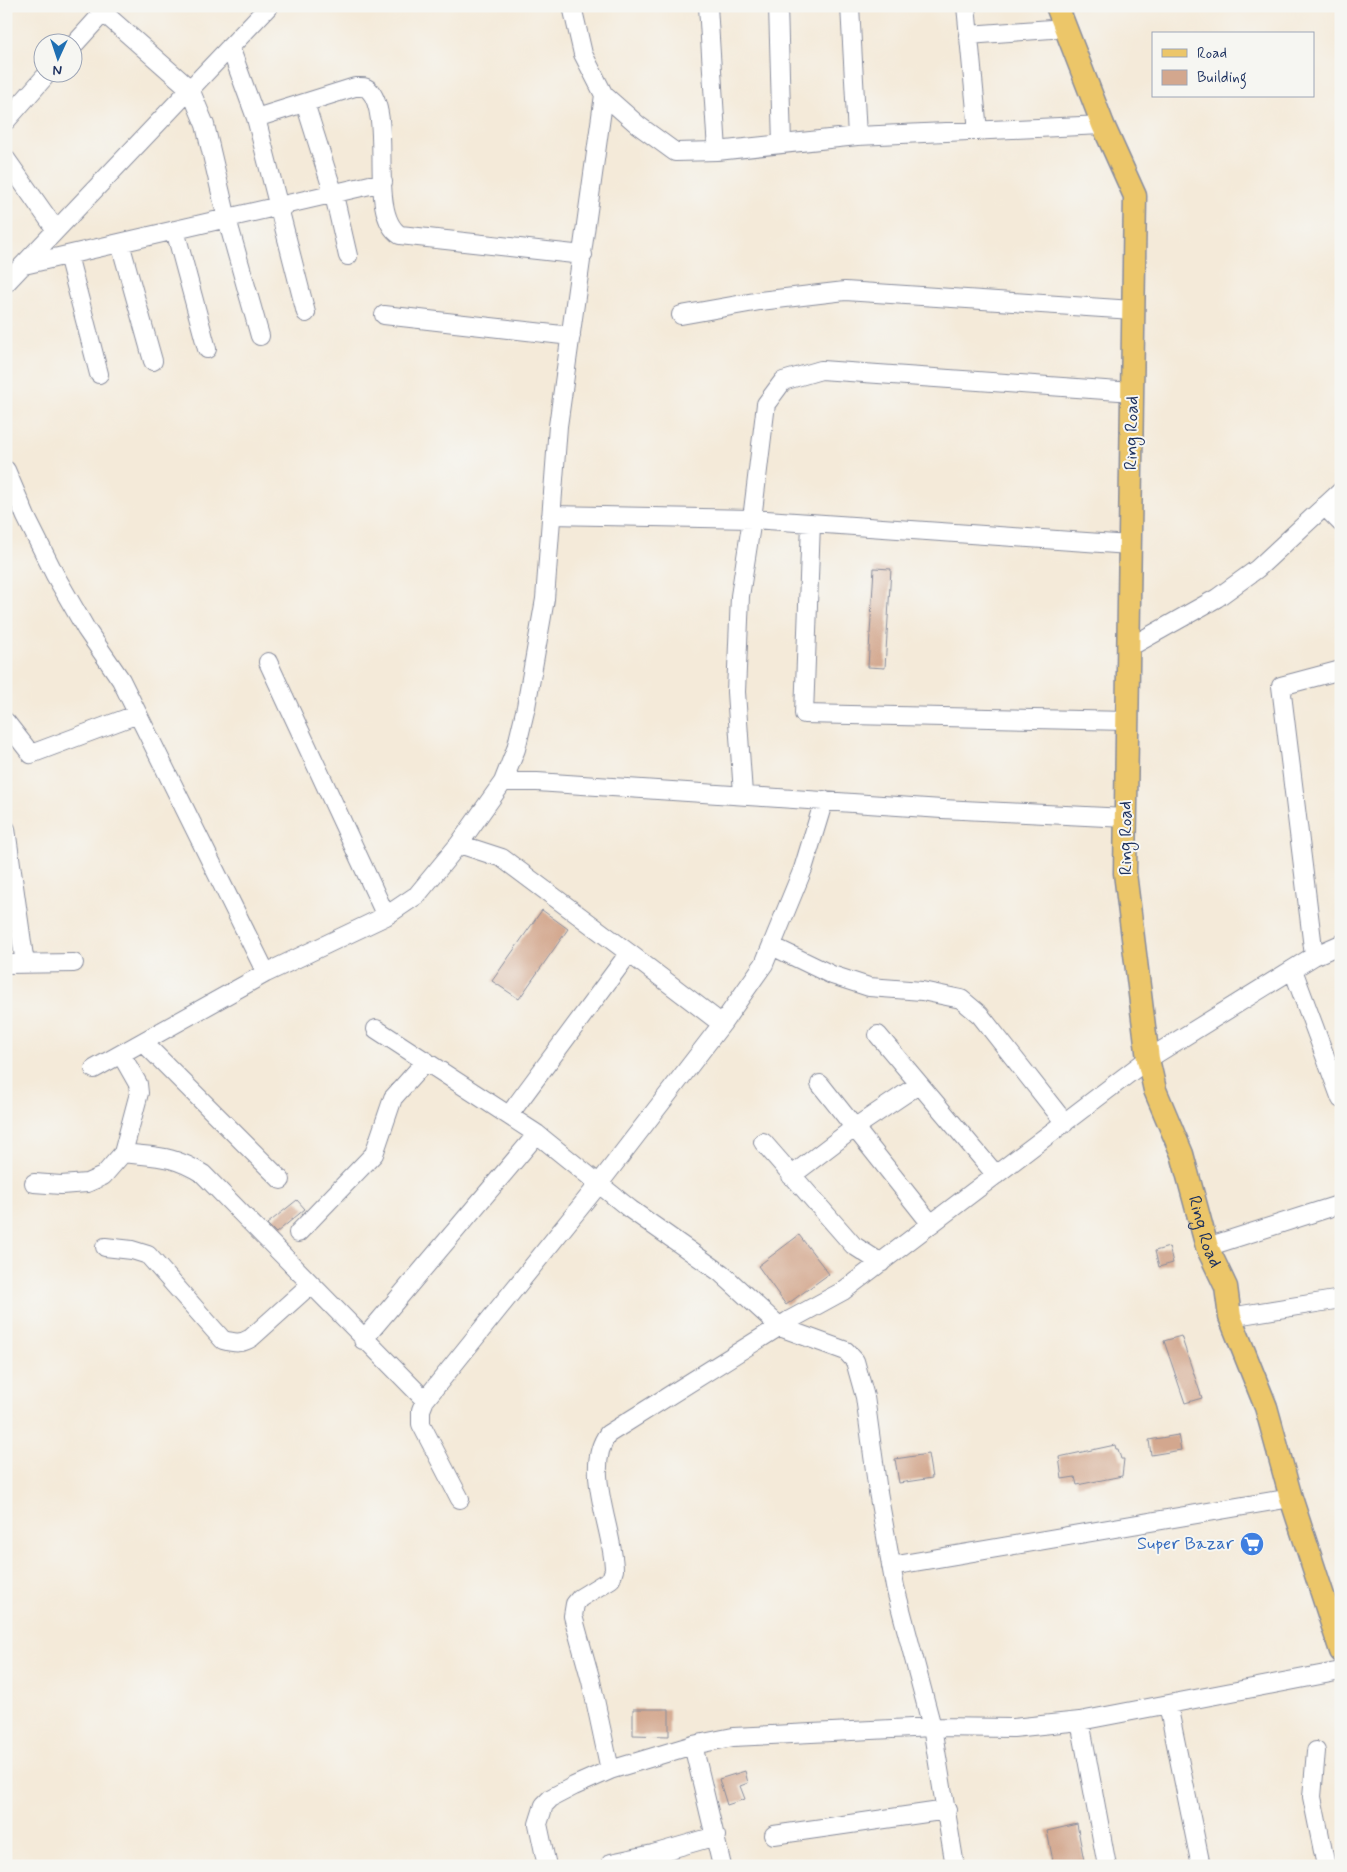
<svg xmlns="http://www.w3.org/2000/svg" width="1347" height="1872" font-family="Mynerve,sans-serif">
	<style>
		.building { fill: #d3a78e }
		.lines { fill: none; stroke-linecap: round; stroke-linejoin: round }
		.minor-casing { stroke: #888c9c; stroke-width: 20 }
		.major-casing { stroke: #888c9c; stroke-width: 25 }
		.minor { stroke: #fff; stroke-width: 18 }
		.major { stroke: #ecc669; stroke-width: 22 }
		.labels { text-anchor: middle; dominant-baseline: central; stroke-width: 4; stroke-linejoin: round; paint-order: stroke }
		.street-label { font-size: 18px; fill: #1b2f5e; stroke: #f6f6f2 }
		.shop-label { font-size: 18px; fill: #366cbe; stroke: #f6f6f2; text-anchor: end }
	</style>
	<rect width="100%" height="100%" fill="#f6f6f2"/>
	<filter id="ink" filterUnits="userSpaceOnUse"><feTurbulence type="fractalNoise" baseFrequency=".02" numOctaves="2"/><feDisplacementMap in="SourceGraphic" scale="10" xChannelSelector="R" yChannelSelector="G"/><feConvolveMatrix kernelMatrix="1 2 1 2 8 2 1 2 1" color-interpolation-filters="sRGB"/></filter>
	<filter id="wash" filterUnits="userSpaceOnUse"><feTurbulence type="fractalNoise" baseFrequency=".0096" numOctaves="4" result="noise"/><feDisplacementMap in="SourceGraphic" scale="20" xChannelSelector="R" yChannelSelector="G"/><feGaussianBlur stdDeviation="1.12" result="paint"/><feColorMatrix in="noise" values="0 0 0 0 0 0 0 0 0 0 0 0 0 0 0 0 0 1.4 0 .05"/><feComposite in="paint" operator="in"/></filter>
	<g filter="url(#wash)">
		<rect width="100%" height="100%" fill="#f4ead9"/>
		<g id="blocks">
			<!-- building -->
			<path class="building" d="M 874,568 L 891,569 L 885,668 L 868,667 Z
				M 542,910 L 568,929 L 519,999 L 492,981 Z
				M 297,1200 L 305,1209 L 276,1233 L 267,1224 Z
				M 799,1235 L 829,1274 L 786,1305 L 758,1266 Z
				M 1169,1247 L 1173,1263 L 1159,1267 L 1155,1251 Z
				M 1181,1336 L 1202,1398 L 1185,1403 L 1164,1341 Z
				M 1178,1435 L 1181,1450 L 1151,1455 L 1149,1440 Z
				M 1115,1445 L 1116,1449 L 1118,1449 L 1121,1459 L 1124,1459 L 1122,1476 L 1077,1485 L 1075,1477 L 1062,1479 L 1059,1457 Z
				M 928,1454 L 932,1478 L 899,1483 L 895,1459 Z
				M 633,1709 L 669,1709 L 669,1736 L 633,1735 Z
				M 745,1771 L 748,1783 L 740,1786 L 745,1799 L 727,1805 L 719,1779 Z
				M 1077,1824 L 1085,1866 L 1054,1866 L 1047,1831 Z"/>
		</g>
	</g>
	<g filter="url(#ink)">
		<use href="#blocks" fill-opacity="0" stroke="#888c9c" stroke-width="1"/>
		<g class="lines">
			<!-- minor casing -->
			<g class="minor-casing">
				<path id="minor" d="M 96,6 L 190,89 L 205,125 L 227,219 L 260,336
					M 572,6 L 583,54 L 604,95 L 638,125 L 675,152 L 717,151 L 857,136 L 1103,125
					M 708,6 L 717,151
					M 778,6 L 782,144
					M 850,6 L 857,136
					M 966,6 L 978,131
					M 968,35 L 1065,28
					M 72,47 L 109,6
					M 230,47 L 256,118 L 355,87 C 360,87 365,86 369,90 C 395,116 366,214 400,235 L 583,255
					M 305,103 L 334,195 L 348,256
					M 256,118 L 306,313
					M 6,121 L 49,72
					M 6,159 L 56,230
					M 175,230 L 207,349
					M 120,243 L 153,361
					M 68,255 L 99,374
					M 24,265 L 383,182
					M 6,283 L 269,6
					M 384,315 L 571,336
					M 681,315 L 760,301 L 845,291 L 1133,310
					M 6,470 L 26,517 L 55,575 L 86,629 L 121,680 L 266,973
					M 1324,506 L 1341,523
					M 551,515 L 752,519 L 1130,545
					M 811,523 L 804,714 L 1128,721
					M 1128,648 L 1217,598 L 1257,569 L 1341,491
					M 268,662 L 386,916
					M 6,722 L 31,754 L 138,714
					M 503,782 L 537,782 L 942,809 L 1126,818
					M 743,794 L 736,692 L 740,596 L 752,519 L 766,404 L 783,381 L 821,370 L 1133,392
					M 6,829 L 25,964
					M 459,844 L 502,858 L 629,953
					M 772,946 L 832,975 L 869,987 L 922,991 L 961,999 L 980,1015 L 1065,1123
					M 1314,956 L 1281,686 L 1341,670
					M 6,964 L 74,963
					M 1293,970 L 1341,1099
					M 376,1029 L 537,1134 L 630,1209 L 721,1273 L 780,1327 L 846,1351 L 855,1361 L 865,1397 L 878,1492 L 895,1587 L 932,1727 L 955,1866
					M 878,1035 L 996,1175
					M 143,1042 L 281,1180
					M 94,1069 L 266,973 L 386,916 L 417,895 L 459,844 L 503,782 L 516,749 L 526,707 L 545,599 L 558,426 L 604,95
					M 820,1084 L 931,1224
					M 509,1115 L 629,953 L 722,1024
					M 763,1142 L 853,1245 L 881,1263
					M 123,1153 C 157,1157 173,1155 203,1174 L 425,1400
					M 791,1176 L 854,1128 L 918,1085
					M 34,1183 L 61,1185 L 87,1183 L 103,1176 L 123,1153 L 139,1093 L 138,1084 L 121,1054
					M 298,1233 L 374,1154 L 393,1098 L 426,1061
					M 105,1247 L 132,1250 L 148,1255 L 223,1340 C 235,1343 241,1344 251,1338 L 310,1285
					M 1207,1247 L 1341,1204
					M 1230,1317 L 1341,1299
					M 363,1340 L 537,1134
					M 460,1499 L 421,1424 L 421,1410 L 425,1400 L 598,1185 L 722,1024 L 764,964 L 803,869 L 824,800
					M 891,1566 L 1291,1498
					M 1168,1705 L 1201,1866
					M 1080,1721 L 1107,1866
					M 693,1745 L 722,1866
					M 1316,1751 L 1312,1797 L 1326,1866
					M 610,1770 L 591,1681 L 573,1616 L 575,1604 L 580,1598 L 611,1579 L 614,1570 C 614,1530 582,1469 608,1434 L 788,1321 L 843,1291 L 1148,1059 L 1314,956 L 1341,944
					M 774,1835 L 947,1810
					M 611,1863 L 653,1854 L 716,1836
					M 547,1866 L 538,1824 L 544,1805 L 551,1798 L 574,1786 L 610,1770 L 693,1745 L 733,1737 L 932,1727 L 1013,1728 L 1080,1721 L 1341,1671"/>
			</g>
			<!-- major casing -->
			<g class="major-casing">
				<g id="major">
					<path id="s1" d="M 1057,6 L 1103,125 L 1135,196 L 1125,873 L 1148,1059 L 1155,1090 L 1182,1154 L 1207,1247 L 1226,1287 L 1230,1317 L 1266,1407 L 1291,1498 L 1341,1651"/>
				</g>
			</g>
			<!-- minor -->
			<use href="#minor" class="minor"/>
			<!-- major -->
			<use href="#major" class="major"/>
		</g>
	</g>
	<!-- icons -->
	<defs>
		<g id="supermarket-disc" transform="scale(1.25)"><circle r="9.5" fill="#3f7fe0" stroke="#f6f6f2"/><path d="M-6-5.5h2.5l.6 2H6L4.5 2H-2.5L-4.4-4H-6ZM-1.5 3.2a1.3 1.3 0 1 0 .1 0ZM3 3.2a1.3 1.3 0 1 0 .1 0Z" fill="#fff"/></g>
	</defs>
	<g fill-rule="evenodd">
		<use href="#supermarket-disc" x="1252" y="1544"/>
	</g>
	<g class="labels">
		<!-- street labels -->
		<g class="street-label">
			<text transform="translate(1132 433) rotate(-89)">Ring Road</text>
			<text transform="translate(1126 838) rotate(-90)">Ring Road</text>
			<text stroke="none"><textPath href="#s1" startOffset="1252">Ring Road</textPath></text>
		</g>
		<!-- shop labels -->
		<g class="shop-label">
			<text x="1234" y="1544">Super Bazar</text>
		</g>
	</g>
	<!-- margin -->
	<rect width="1347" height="1872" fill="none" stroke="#f6f6f2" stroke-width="25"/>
	<!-- legend -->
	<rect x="1152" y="32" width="162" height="65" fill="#f6f6f2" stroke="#9ea6b7"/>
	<rect x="1162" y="49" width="25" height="8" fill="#ecc669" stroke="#9ea6b7"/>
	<text x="1197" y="58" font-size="15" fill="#1b2f5e">Road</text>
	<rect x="1162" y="70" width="25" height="15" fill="#d3a78e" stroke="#9ea6b7"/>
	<text x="1197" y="82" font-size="15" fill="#1b2f5e">Building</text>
	<!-- north arrow -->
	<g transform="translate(58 58) rotate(183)"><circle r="24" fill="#f6f6f2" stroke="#9ea6b7"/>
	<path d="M0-4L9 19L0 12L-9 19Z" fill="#1f6fb2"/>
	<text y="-8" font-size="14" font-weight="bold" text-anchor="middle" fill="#1b2f5e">N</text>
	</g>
</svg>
